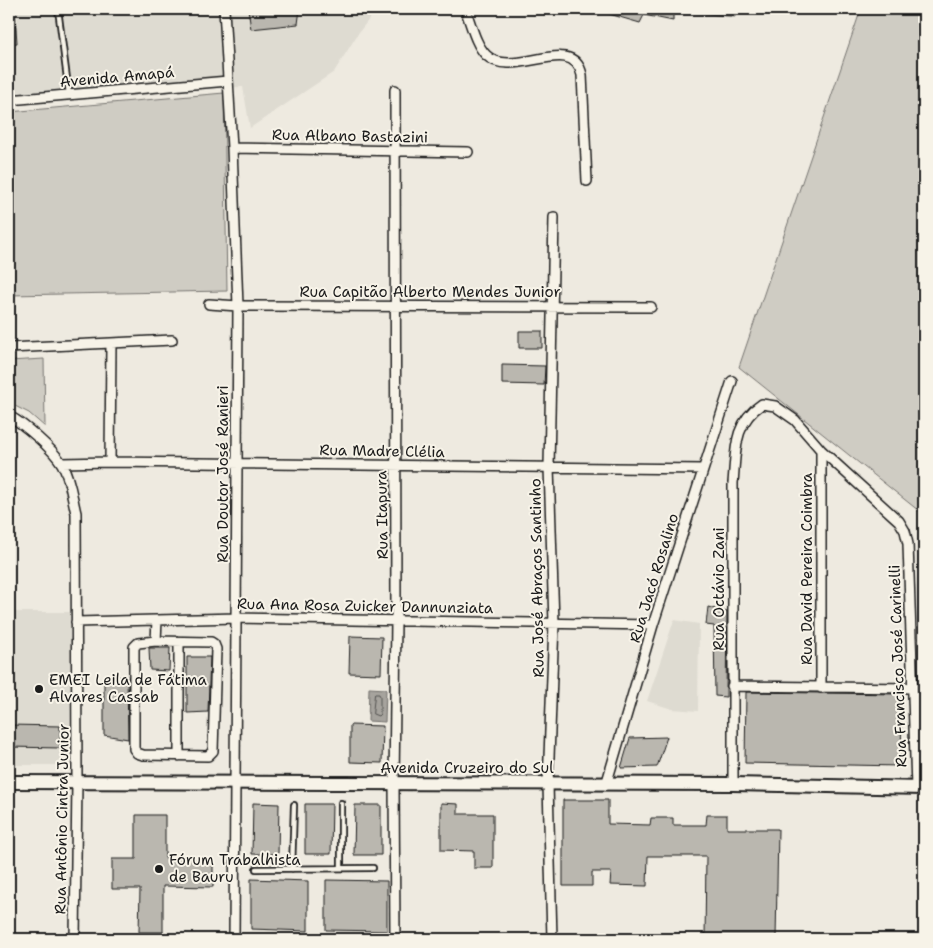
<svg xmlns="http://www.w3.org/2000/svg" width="933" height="948" font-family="'Shantell Sans',sans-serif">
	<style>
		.built { fill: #dedbd1 }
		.green { fill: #cfccc3; stroke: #767470 }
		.water { fill: #a6a39d; stroke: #6f6d69 }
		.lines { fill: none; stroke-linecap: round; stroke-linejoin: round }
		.shore { stroke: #535250; stroke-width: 1 }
		.building { fill: #bab7af; stroke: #1c1c1c }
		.lane-casing { stroke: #1c1c1c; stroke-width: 8 }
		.street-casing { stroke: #1c1c1c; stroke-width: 12 }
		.secondary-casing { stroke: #1c1c1c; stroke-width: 16 }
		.lane { stroke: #f7f3e8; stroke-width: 4.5 }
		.street { stroke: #f7f3e8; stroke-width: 9 }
		.secondary { stroke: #f7f3e8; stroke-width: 12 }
		.poi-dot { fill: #1c1c1c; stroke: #f7f3e8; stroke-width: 2 }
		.labels { text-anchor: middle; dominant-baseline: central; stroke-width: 4; stroke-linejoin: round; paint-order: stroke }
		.street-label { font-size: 15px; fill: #1c1c1c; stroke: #f7f3e8 }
		.poi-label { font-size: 15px; fill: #1c1c1c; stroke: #f7f3e8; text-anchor: start }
	</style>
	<rect width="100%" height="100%" fill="#eeeae0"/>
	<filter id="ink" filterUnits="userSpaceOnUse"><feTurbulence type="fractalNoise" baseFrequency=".02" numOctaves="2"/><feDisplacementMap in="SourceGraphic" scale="10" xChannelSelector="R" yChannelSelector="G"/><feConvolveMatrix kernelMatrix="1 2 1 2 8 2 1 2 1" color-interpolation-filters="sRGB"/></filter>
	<g filter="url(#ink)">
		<!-- built -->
		<path class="built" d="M 9,9 L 377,9 L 359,32 L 334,72 L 250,128 L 243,87 L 9,96 Z
			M 9,612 L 70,612 L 70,765 L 9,765 Z
			M 674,620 L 699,624 L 698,711 L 672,709 L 647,701 Z"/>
		<!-- green -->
		<path class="green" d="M 682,9 L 735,9 L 735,17 L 682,11 Z
			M 861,9 L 924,9 L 924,515 L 739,367 Z
			M 224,93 L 227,291 L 9,295 L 9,112 Z
			M 44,359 L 45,427 L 29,413 L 9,403 L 9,361 Z"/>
		<!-- water -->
		<path class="water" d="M 369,688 L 386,689 L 385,722 L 368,721 Z"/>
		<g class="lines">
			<!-- shore -->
			<path class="shore" d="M 375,694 L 379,694 L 380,696 L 380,714 L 378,716 L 373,714 Z"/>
		</g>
		<!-- building -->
		<path class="building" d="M 248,9 L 300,9 L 298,24 L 251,29 Z
			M 599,9 L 673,9 L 673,21 L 644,15 L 640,23 L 599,11 Z
			M 9,14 L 15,14 L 17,43 L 9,44 Z
			M 519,331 L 542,331 L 542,348 L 519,348 Z
			M 502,365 L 545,366 L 544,385 L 502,384 Z
			M 708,607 L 727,612 L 726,697 L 715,696 L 714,626 L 706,625 Z
			M 350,636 L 382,637 L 381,674 L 349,673 Z
			M 149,648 L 170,648 L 169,671 L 150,670 Z
			M 187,657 L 210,657 L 208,712 L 187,713 Z
			M 127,676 L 128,739 L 104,735 L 104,678 Z
			M 746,692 L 902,694 L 901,766 L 745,763 Z
			M 9,725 L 60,726 L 60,748 L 9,747 Z
			M 350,725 L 383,726 L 382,763 L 350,762 Z
			M 667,737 L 657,767 L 621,768 L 630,738 Z
			M 563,800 L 608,800 L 608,824 L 650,825 L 651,818 L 673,818 L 673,825 L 706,825 L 707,815 L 727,815 L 727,829 L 778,829 L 776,939 L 705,939 L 706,856 L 648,856 L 647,886 L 610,885 L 611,872 L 592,872 L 592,886 L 563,886 Z
			M 253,803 L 279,804 L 278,854 L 252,854 Z
			M 441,803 L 458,804 L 458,814 L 493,814 L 493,868 L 474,868 L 474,851 L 441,850 Z
			M 305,804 L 332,804 L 331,854 L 305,854 Z
			M 355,805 L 381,805 L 381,855 L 354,855 Z
			M 136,815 L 165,815 L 165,858 L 213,859 L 213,887 L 163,886 L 163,932 L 139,932 L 140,889 L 112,889 L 112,859 L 136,859 Z
			M 251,879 L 308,881 L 308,931 L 251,929 Z
			M 326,880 L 387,881 L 387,931 L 326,930 Z"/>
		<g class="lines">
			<!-- lane casing -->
			<g class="lane-casing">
				<path id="lane" d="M 58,9 L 69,94
					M 341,868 L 341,803
					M 256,869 L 373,868
					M 292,869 L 294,805"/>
			</g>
			<!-- street casing -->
			<g class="street-casing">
				<path id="street" d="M 224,9 L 232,148 L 238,306 L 234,939
					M 465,9 C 471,23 475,44 486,55 C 512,81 573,32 582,75 L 587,181
					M 395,90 L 396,620 L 394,783 L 395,939
					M 9,100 L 228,81
					M 232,148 L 468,152
					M 209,304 L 238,306 L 651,307
					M 9,348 L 172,340
					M 9,416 C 24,424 53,449 62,464 C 70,478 72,497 76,513 L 77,782 L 75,939
					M 821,450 L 821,688
					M 110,462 L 111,343
					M 62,463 L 110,462 L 703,469
					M 76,622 L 237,618 L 653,625
					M 156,641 L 211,642 L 214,644 L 216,649 L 213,751 L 208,756 L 143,755 L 137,753 L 134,749 L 134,647 L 138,643 Z
					M 156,641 L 157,620
					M 732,686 L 912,688
					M 179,756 L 179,642
					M 733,784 L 733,483 C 736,451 733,423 762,404 L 775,406 L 795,420 L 821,450 L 899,521 L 905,531 L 908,544 L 916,788
					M 606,785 L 653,625 L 732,381
					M 552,939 L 548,784 L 554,623 L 549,467 L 554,217"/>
			</g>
			<!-- secondary casing -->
			<g class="secondary-casing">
				<path id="secondary" d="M 9,782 L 733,784 L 924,788"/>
			</g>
			<!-- lane -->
			<use href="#lane" class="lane"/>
			<!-- street -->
			<use href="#street" class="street"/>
			<!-- secondary -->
			<use href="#secondary" class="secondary"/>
		</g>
	</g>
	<!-- markers -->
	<g class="poi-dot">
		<circle cx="39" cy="689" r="5"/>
		<circle cx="159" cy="869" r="5"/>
	</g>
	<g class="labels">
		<!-- street labels -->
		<g class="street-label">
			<text transform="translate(117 77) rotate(-5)">Avenida Amapá</text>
			<text transform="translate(350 136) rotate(1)">Rua Albano Bastazini</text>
			<text x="430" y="292">Rua Capitão Alberto Mendes Junior</text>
			<text transform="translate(382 451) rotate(1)">Rua Madre Clélia</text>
			<text transform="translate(223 474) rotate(-90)">Rua Doutor José Ranieri</text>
			<text transform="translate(382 515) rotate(-91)">Rua Itapura</text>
			<text transform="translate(807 569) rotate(-90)">Rua David Pereira Coimbra</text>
			<text transform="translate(537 578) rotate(-91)">Rua José Abraços Santinho</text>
			<text transform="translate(654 578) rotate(-73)">Rua Jacó Rosalino</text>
			<text transform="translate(719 589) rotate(-90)">Rua Octávio Zani</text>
			<text transform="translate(365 606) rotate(1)">Rua Ana Rosa Zuicker Dannunziata</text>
			<text transform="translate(898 666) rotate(-92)">Rua Francisco José Carinelli</text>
			<text x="467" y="768">Avenida Cruzeiro do Sul</text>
			<text transform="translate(62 819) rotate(-89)">Rua Antônio Cintra Junior</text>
		</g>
		<!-- poi labels -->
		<g class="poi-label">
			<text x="49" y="680">EMEI Leila de Fátima<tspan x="49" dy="17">Alvares Cassab</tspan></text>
			<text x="169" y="860">Fórum Trabalhista<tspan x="169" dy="17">de Bauru</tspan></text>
		</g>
	</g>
	<!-- margin -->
	<rect width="933" height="948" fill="none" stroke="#f7f3e8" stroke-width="30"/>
	<rect x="15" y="15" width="903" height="918" fill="none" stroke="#1c1c1c" stroke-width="2" filter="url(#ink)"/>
</svg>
